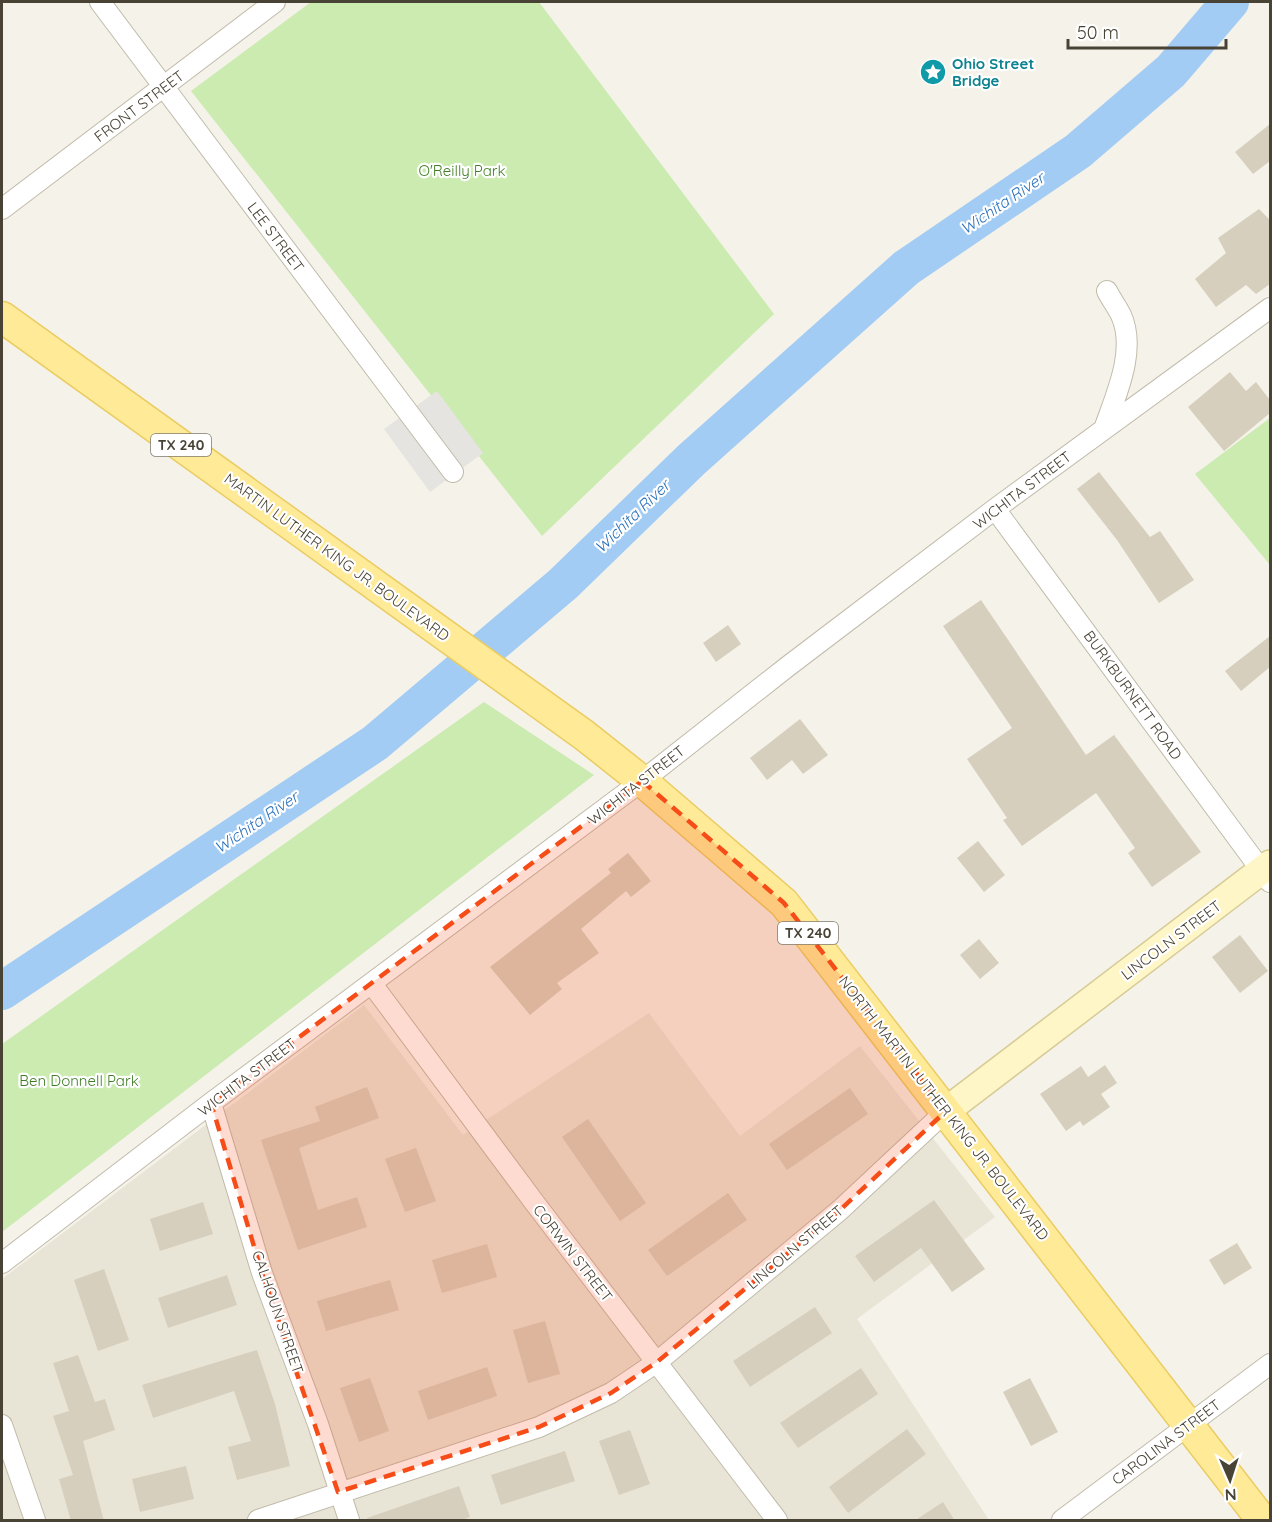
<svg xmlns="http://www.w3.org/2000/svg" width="1272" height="1522" font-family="Quicksand,sans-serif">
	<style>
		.residential { fill: #e9e5d6 }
		.green { fill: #cbebb0 }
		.parking { fill: #e6e4e0 }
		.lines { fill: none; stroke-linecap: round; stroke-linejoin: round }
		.river { stroke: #a3ccf4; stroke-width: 38 }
		.building { fill: #d7cfbd }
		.minor-casing { stroke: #c1bbaa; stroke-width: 22 }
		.secondary-casing { stroke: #d7cb96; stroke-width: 30 }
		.primary-casing { stroke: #eacc62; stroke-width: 33 }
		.minor { stroke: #fff; stroke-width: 20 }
		.secondary { stroke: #fff6c8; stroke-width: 27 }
		.primary { stroke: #ffea97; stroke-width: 30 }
		.marked { fill: #f64c17; fill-opacity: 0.2; stroke: #f64c17; stroke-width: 4.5; stroke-dasharray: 12 8; stroke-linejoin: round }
		.labels { text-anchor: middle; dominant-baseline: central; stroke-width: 4.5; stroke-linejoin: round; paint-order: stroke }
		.shield { fill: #fff; stroke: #807b72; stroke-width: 1.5 }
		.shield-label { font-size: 14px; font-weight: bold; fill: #494336 }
		.culture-label { font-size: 15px; font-weight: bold; fill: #0d838f; stroke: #fff; text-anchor: start }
		.street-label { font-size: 15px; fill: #494336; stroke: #fff }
		.park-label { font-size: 15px; fill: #407e26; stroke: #fff }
		.water-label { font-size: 16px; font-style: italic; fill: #2a71bb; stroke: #fff }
	</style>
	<rect width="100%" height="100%" fill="#f5f2e9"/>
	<!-- residential -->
	<path class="residential" d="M 364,1005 L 463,1135 L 649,1013 L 740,1136 L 860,1046 L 995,1217 L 857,1319 L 989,1520 L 2,1520 L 2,1279 Z"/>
	<!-- green -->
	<path class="green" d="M 311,2 L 539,2 L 774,314 L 542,536 L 191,91 Z
		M 1270,418 L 1270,565 L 1195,474 Z
		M 484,702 L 594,775 L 2,1232 L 2,1044 Z"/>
	<!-- parking -->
	<path class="parking" d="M 437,391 L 483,453 L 430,492 L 384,429 Z"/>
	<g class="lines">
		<!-- river -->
		<path class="river" d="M 2,991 L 375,743 L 563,584 L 691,460 L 906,268 L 1078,151 L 1171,71 L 1230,2"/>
	</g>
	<!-- building -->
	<path class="building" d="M 1270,124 L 1270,161 L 1253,174 L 1235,152 Z
		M 1259,209 L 1270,220 L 1270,284 L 1256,294 L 1246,285 L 1216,307 L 1195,279 L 1226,253 L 1218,238 Z
		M 1230,372 L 1246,391 L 1256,382 L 1270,400 L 1270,413 L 1224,451 L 1188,407 Z
		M 1099,472 L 1150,537 L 1160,531 L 1194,580 L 1159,603 L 1117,540 L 1077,489 Z
		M 981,600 L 1086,755 L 1114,735 L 1201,852 L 1152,887 L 1128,853 L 1135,848 L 1096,793 L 1022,846 L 1003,820 L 1007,818 L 967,759 L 1012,728 L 943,626 Z
		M 728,625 L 741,644 L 716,662 L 703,643 Z
		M 1270,636 L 1270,667 L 1241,691 L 1225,671 Z
		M 800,719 L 828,755 L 803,774 L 792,760 L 767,780 L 750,758 Z
		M 978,841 L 1005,875 L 984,892 L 957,858 Z
		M 628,853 L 651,881 L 631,897 L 626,891 L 581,929 L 599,953 L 557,983 L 562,989 L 530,1015 L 490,967 L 611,873 L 608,869 Z
		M 1240,935 L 1268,971 L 1240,993 L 1212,957 Z
		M 979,939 L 999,963 L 980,979 L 960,955 Z
		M 1105,1065 L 1117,1083 L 1101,1094 L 1110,1107 L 1083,1126 L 1080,1121 L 1066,1131 L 1040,1094 L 1081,1066 L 1088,1077 Z
		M 367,1087 L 379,1118 L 299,1148 L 318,1210 L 357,1197 L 367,1227 L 298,1250 L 261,1140 L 320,1121 L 315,1107 Z
		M 850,1088 L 868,1114 L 787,1170 L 769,1144 Z
		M 588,1119 L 646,1203 L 620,1221 L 562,1137 Z
		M 416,1148 L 436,1201 L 405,1212 L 385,1159 Z
		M 728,1193 L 747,1220 L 667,1276 L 648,1250 Z
		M 934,1200 L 985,1269 L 952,1292 L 921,1248 L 874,1282 L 855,1256 Z
		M 203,1202 L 213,1234 L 160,1251 L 150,1219 Z
		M 1237,1243 L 1252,1268 L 1224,1285 L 1209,1260 Z
		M 487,1244 L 497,1277 L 442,1293 L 432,1260 Z
		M 104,1269 L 129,1340 L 98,1351 L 74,1280 Z
		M 227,1275 L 237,1305 L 168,1328 L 158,1298 Z
		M 390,1280 L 399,1310 L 326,1331 L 317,1301 Z
		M 815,1307 L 832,1333 L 750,1387 L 733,1361 Z
		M 545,1321 L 560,1374 L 528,1383 L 513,1330 Z
		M 257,1350 L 275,1404 L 290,1466 L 237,1480 L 228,1447 L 251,1441 L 234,1391 L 153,1418 L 142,1385 Z
		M 78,1355 L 95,1402 L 105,1399 L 115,1430 L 83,1441 L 104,1521 L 71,1521 L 59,1479 L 73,1475 L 53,1416 L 69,1411 L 53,1363 Z
		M 487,1367 L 497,1396 L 428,1420 L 418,1391 Z
		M 861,1368 L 878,1394 L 798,1448 L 780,1423 Z
		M 370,1378 L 389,1431 L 359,1442 L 340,1388 Z
		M 1030,1378 L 1058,1432 L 1031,1446 L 1003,1392 Z
		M 907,1429 L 926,1454 L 848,1513 L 829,1487 Z
		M 630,1430 L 650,1484 L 619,1495 L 599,1441 Z
		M 565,1451 L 575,1481 L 501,1505 L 491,1475 Z
		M 186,1466 L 194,1499 L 140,1512 L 132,1479 Z
		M 459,1486 L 470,1517 L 459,1521 L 367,1521 L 367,1518 Z
		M 943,1502 L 955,1521 L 914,1521 Z"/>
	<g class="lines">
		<!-- minor casing -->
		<g class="minor-casing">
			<path id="minor" d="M 100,2 L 453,472
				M 2,209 L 275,2
				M 1104,429 C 1116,395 1137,350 1121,315 C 1117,307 1111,299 1107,291
				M 995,509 L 1270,882
				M 372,984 L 534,1202 L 777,1520
				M 211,1103 L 262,1273 L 318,1424 L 349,1520
				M 2,1263 L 211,1103 L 642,781 L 787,667 L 995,509 L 1270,308
				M 2,1425 L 35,1520
				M 258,1520 L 539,1427 L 611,1393 L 657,1362 L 840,1210 L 946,1111
				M 1062,1520 L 1270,1364"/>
		</g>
		<!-- secondary casing -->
		<g class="secondary-casing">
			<path id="secondary" d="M 946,1111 L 1270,864"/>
		</g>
		<!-- primary casing -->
		<g class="primary-casing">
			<path id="primary" d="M 2,317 L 584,735 L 642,781 L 784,903 L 1262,1520"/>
		</g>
		<!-- minor -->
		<use href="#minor" class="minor"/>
		<!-- secondary -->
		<use href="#secondary" class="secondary"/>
		<!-- primary -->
		<use href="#primary" class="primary"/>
	</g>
	<!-- marked area -->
	<path class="marked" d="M 642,781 L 784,903 L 946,1111 L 840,1210 L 657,1362 L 611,1393 L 539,1427 L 338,1492 L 262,1273 L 211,1103 Z"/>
	<!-- icons -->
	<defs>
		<g id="sight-disc" transform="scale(1.35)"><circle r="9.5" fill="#0f9aa8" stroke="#fff"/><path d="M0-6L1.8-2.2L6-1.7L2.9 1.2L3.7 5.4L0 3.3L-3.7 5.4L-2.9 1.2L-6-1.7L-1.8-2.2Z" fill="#fff"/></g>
	</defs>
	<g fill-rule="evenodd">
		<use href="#sight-disc" x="933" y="72"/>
	</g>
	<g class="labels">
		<!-- shield labels -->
		<g class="shield">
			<rect x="151" y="434" width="60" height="22" rx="4.5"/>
			<rect x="778" y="922" width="60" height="22" rx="4.5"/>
		</g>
		<g class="shield-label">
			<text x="181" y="445">TX 240</text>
			<text x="808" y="933">TX 240</text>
		</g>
		<!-- culture labels -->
		<g class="culture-label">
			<text x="952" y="63">Ohio Street<tspan x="952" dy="17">Bridge</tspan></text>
		</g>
		<!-- street labels -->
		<g class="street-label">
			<text transform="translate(139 106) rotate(-37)">FRONT STREET</text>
			<text transform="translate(276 237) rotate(53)">LEE STREET</text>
			<text transform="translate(1022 490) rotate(-37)">WICHITA STREET</text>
			<text transform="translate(337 557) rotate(36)">MARTIN LUTHER KING JR. BOULEVARD</text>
			<text transform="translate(1133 695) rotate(54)">BURKBURNETT ROAD</text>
			<text transform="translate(636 785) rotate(-38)">WICHITA STREET</text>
			<text transform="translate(1171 940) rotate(-37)">LINCOLN STREET</text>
			<text transform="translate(247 1077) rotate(-37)">WICHITA STREET</text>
			<text transform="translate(944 1108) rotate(52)">NORTH MARTIN LUTHER KING JR. BOULEVARD</text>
			<text transform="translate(795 1247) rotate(-40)">LINCOLN STREET</text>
			<text transform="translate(573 1253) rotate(52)">CORWIN STREET</text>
			<text transform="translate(278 1312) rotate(71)">CALHOUN STREET</text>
			<text transform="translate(1166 1442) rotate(-37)">CAROLINA STREET</text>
		</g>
		<!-- park labels -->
		<g class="park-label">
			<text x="462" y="170">O'Reilly Park</text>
			<text x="79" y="1080">Ben Donnell Park</text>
		</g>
		<!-- water labels -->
		<g class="water-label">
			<text transform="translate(1002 203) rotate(-34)">Wichita River</text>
			<text transform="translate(632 516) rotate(-44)">Wichita River</text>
			<text transform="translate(256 822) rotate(-34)">Wichita River</text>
		</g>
	</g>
	<!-- border -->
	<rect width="1272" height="1522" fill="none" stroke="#494336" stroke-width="6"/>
	<!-- north arrow -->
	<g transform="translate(1230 1480) rotate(177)" stroke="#ffffff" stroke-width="4.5" paint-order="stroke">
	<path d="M0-4.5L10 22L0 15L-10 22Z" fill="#494336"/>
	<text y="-9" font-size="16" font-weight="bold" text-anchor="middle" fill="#494336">N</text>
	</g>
	<!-- scale -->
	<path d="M1068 39v9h158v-9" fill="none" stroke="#494336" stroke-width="3"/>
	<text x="1077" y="39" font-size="18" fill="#494336" stroke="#ffffff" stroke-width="4.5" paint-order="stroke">50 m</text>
</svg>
